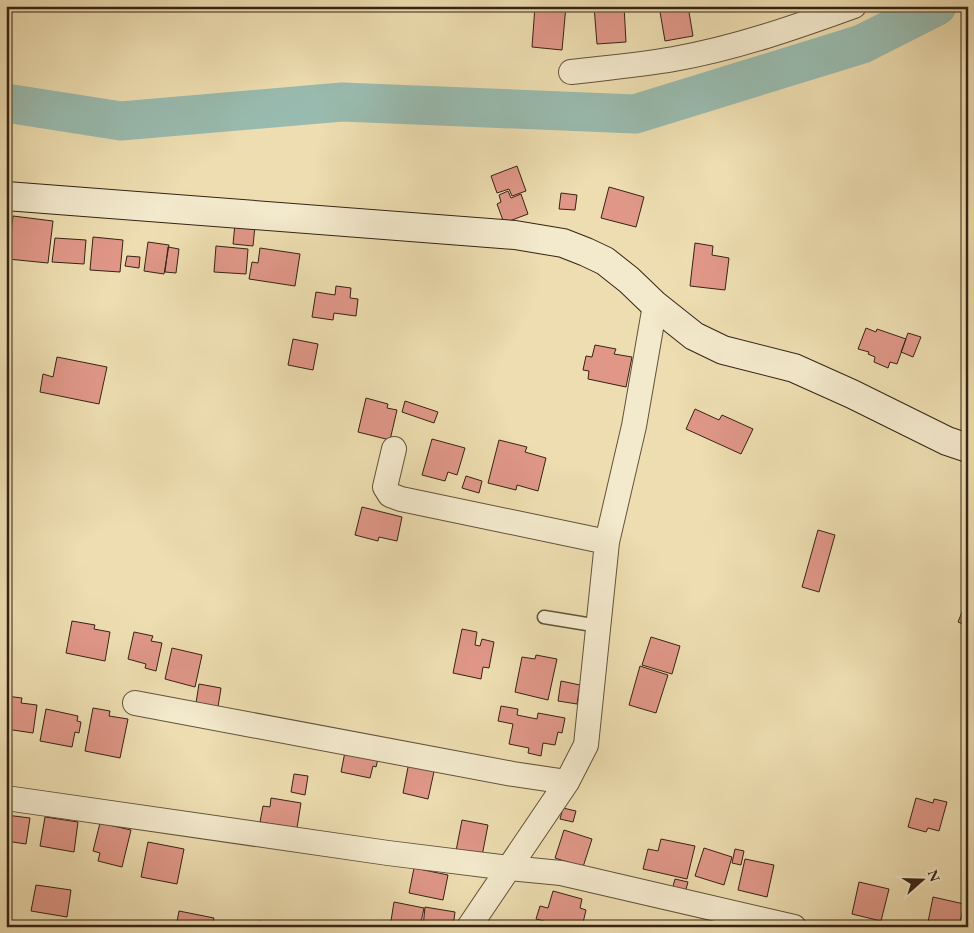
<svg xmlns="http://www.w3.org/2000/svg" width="974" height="933" font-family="'EB Garamond',serif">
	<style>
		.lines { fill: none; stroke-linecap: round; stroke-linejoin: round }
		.river { stroke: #99bbaf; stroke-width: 39 }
		.building { fill: #e09788; stroke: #352315 }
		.lane-casing { stroke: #63523c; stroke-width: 15 }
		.street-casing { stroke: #63523c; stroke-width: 26 }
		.secondary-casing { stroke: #352315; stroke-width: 30 }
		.lane { stroke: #f3e9cc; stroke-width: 12 }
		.street { stroke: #f3e9cc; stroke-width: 24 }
		.secondary { stroke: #f3e9cc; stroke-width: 28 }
	</style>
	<rect width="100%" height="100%" fill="#edddb0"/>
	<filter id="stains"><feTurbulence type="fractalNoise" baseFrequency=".004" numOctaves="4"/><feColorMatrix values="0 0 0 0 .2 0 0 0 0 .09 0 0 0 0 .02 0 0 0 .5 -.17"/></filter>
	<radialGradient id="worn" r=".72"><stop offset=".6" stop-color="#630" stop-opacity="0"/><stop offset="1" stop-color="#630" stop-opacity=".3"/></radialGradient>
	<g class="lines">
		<!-- river -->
		<path class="river" d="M 6,103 L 121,121 L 342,102 L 635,114 L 862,44 L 937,6"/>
	</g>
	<!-- building -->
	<path class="building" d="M 535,6 L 566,6 L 562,50 L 532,47 Z
		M 594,6 L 624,6 L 626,42 L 597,44 Z
		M 659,6 L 688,6 L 693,36 L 665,41 Z
		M 799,6 L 818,6 L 801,12 Z
		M 517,166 L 526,191 L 512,196 L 509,189 L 497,193 L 491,176 Z
		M 609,187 L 644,197 L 636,227 L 601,218 Z
		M 508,191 L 511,198 L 521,194 L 528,214 L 504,223 L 497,204 L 501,202 L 499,195 Z
		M 561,193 L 577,195 L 575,210 L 559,209 Z
		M 13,216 L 53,221 L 48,263 L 8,259 Z
		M 235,224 L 255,226 L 253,246 L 233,244 Z
		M 93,237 L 123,240 L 120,272 L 90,270 Z
		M 55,238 L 86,240 L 84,264 L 52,262 Z
		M 148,242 L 169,245 L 164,274 L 144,271 Z
		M 695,243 L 713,246 L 712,255 L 729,258 L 725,290 L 690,286 Z
		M 216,246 L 248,249 L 246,274 L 214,272 Z
		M 168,247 L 179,249 L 176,273 L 165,272 Z
		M 260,248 L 300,254 L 295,286 L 249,279 L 252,262 L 258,263 Z
		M 127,256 L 140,257 L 139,268 L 125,266 Z
		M 336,286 L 351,288 L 350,298 L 358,299 L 356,316 L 334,313 L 333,320 L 312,317 L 316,292 L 335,295 Z
		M 866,328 L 876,332 L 877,329 L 906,339 L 897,364 L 890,362 L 888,368 L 874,362 L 875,357 L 868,354 L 869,352 L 858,349 Z
		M 908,333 L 921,337 L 913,357 L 901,352 Z
		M 293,339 L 318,344 L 313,370 L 288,365 Z
		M 595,345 L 616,349 L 614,354 L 632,357 L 626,387 L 588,379 L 589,371 L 583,370 L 586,356 L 592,357 Z
		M 57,357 L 107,367 L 99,404 L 40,392 L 43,374 L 53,377 Z
		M 366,398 L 388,404 L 387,408 L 397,410 L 390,440 L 358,432 Z
		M 405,401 L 438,412 L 434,423 L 402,412 Z
		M 695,409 L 719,420 L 722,415 L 753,429 L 741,454 L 686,429 Z
		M 432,439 L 465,448 L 457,475 L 448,472 L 445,481 L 422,475 Z
		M 499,440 L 527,447 L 525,452 L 546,458 L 538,491 L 517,485 L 516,490 L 488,483 Z
		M 466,476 L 482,481 L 479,493 L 462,488 Z
		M 362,507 L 402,517 L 397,541 L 379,537 L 378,541 L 355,535 Z
		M 818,530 L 835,535 L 819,592 L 802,587 Z
		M 968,597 L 968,626 L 958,622 Z
		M 72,621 L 95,625 L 94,629 L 110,632 L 105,661 L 66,653 Z
		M 462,629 L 477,632 L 475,645 L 480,646 L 482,639 L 494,642 L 489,668 L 483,667 L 481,679 L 453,673 Z
		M 134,632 L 153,636 L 151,641 L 162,643 L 156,671 L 145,668 L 146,664 L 128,659 Z
		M 651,637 L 680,646 L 672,674 L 642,665 Z
		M 172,648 L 202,655 L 195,687 L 165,679 Z
		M 536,655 L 557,659 L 548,700 L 515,692 L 522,657 L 535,659 Z
		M 640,666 L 668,675 L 656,713 L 629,705 Z
		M 561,681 L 580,685 L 577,704 L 558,701 Z
		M 199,684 L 221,688 L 218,707 L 196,703 Z
		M 6,696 L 22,698 L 21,703 L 37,705 L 33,733 L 6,729 Z
		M 501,706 L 518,709 L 517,715 L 537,719 L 538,713 L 565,718 L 562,733 L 558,732 L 555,745 L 543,743 L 541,756 L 528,753 L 529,748 L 509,744 L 513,724 L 498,721 Z
		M 93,708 L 110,711 L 109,716 L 128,719 L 120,758 L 85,751 Z
		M 46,709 L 78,716 L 77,721 L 81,722 L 79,733 L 75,732 L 72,747 L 40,741 Z
		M 345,752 L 378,759 L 376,767 L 373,766 L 370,778 L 341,772 Z
		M 409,762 L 435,767 L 428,799 L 403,793 Z
		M 294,774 L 308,776 L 305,795 L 291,792 Z
		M 271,798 L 301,803 L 297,828 L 260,822 L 263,806 L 270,807 Z
		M 916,798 L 933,803 L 934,799 L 947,802 L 939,831 L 928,828 L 926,832 L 908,827 Z
		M 563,808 L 576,811 L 573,822 L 560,819 Z
		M 6,815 L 30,818 L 26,844 L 6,841 Z
		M 45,817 L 78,822 L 74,852 L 40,846 Z
		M 462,820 L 488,825 L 482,856 L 456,851 Z
		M 100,823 L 131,830 L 122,867 L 98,861 L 100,853 L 93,851 Z
		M 564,830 L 592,839 L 583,867 L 555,858 Z
		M 661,839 L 695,846 L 687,879 L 643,869 L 648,849 L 658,851 Z
		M 148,842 L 184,849 L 177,884 L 141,877 Z
		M 704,848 L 732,857 L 724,885 L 695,876 Z
		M 735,849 L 744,851 L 741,865 L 732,863 Z
		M 745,859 L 774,865 L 767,897 L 738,890 Z
		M 414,868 L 448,875 L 443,900 L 409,893 Z
		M 675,879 L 688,882 L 685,893 L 672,890 Z
		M 859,882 L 889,889 L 881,921 L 852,914 Z
		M 36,885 L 71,890 L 67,917 L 31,911 Z
		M 553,891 L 582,899 L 580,908 L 586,910 L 582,927 L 543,927 L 544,921 L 536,919 L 540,906 L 548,908 Z
		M 933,897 L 964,904 L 959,927 L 927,927 Z
		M 394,902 L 424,908 L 420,927 L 390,927 Z
		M 425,907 L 455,912 L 453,927 L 423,927 Z
		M 179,911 L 214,918 L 212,927 L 176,927 Z
		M 259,921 L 288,927 L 258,927 Z
		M 875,921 L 888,924 L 887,927 L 874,927 Z"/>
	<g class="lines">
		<!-- lane casing -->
		<g class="lane-casing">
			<path id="lane" d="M 544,617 L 599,626"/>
		</g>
		<!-- street casing -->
		<g class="street-casing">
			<path id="street" d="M 571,72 C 605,68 640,65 674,59 C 736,48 796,27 854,6
				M 394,449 L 385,487 L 390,495 L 401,499 L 607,542
				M 135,703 L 513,774 L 567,782
				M 6,798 L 388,853 L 509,868 L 561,873 L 794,927
				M 469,927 L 567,782 L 586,745 L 607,542 L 634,426 L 655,305"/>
		</g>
		<!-- secondary casing -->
		<g class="secondary-casing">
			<path id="secondary" d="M 6,196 L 515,235 L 563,243 L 586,252 L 605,261 L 629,280 L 655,305 L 694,336 L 723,350 L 794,368 L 852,394 L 947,441 L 968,448"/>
		</g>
		<!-- lane -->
		<use href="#lane" class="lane"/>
		<!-- street -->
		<use href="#street" class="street"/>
		<!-- secondary -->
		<use href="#secondary" class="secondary"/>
	</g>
	<!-- margin -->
	<rect width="974" height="933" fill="none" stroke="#edddb0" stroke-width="25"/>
	<rect x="8" y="8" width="959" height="918" fill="none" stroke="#352315" stroke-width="2.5"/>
	<rect x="12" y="12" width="949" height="908" fill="none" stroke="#352315"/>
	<!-- north arrow -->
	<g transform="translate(922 880) rotate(70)" stroke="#f3e9cc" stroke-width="4" paint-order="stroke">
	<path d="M0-4L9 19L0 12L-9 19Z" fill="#352315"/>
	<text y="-8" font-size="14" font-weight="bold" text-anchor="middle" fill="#352315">N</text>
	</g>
	<rect width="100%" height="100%" filter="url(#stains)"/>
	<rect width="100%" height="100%" fill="url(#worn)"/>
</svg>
